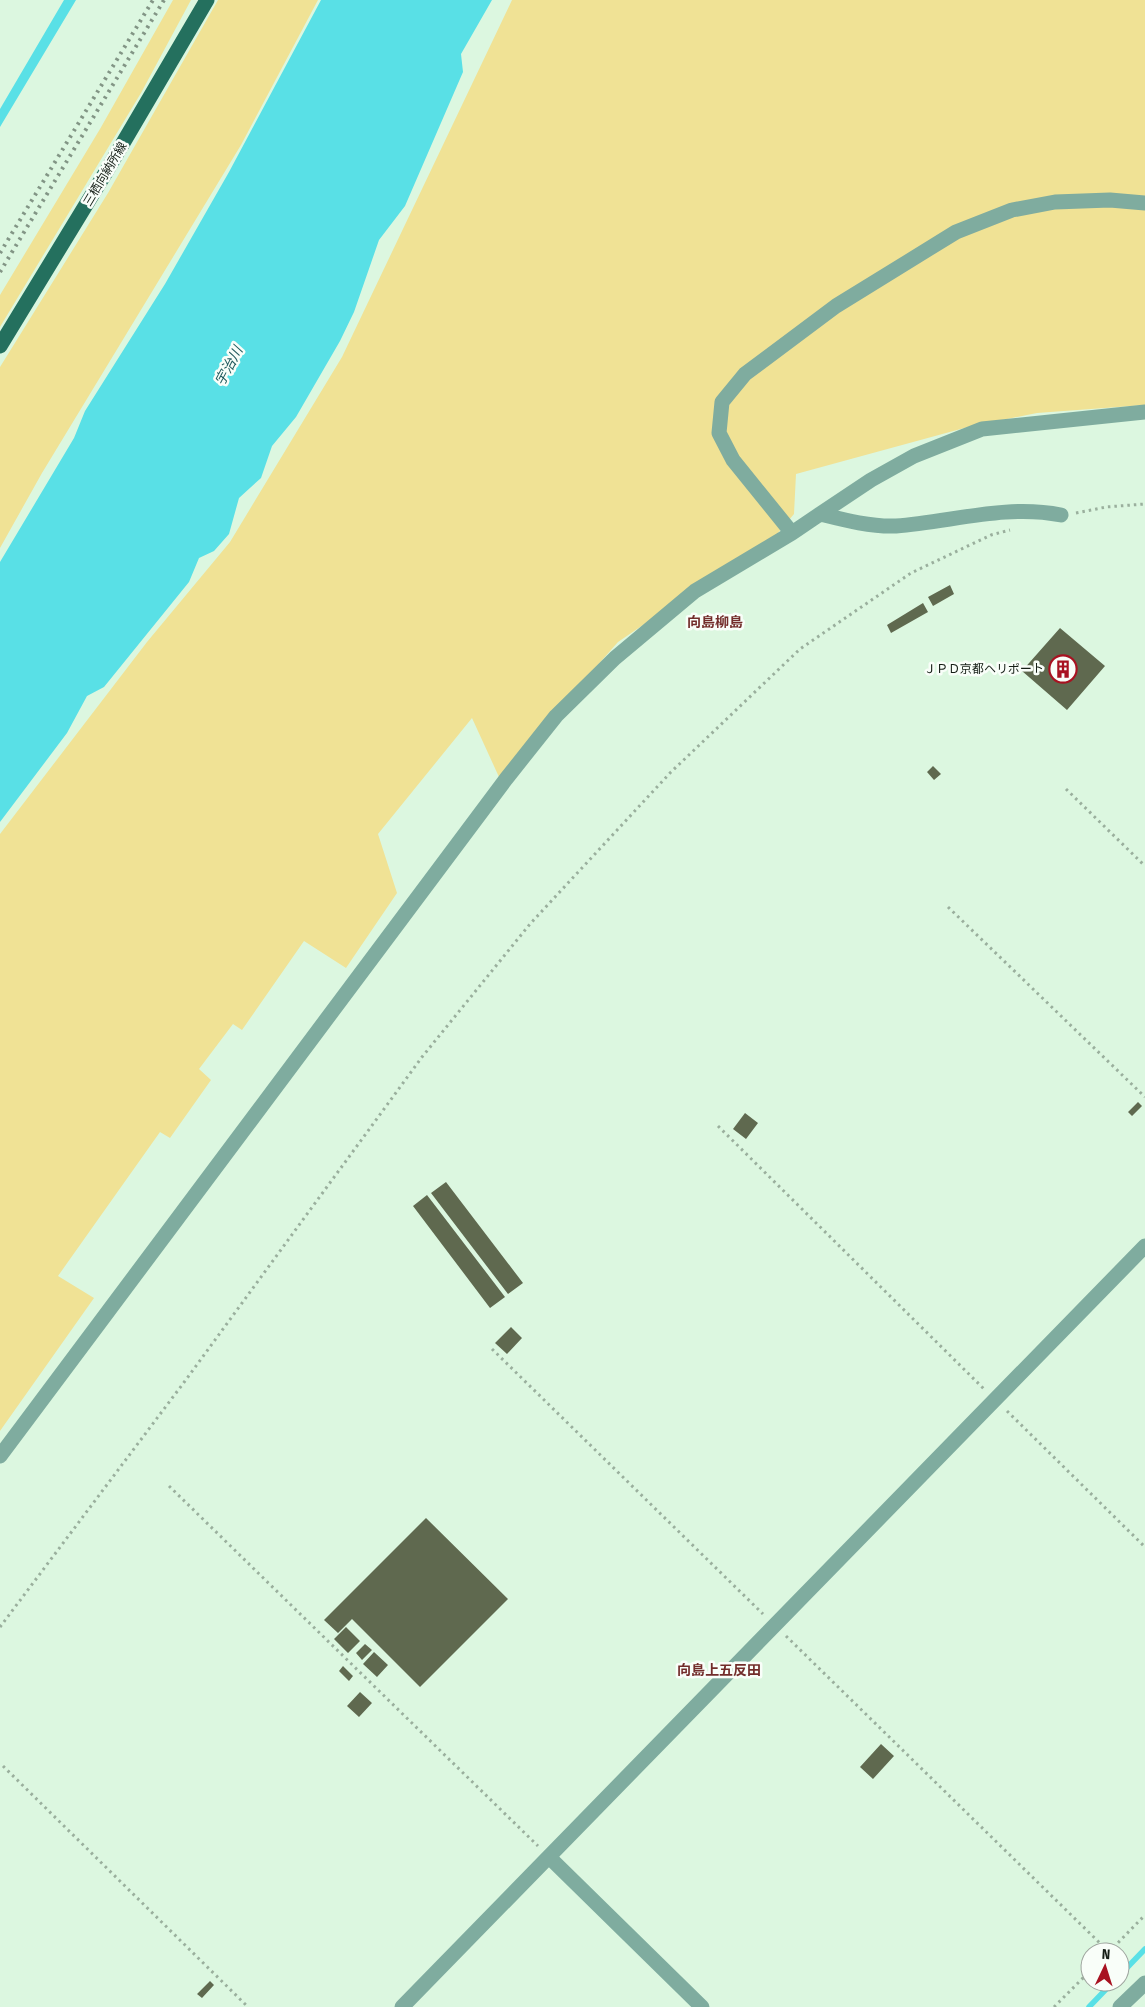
<svg xmlns="http://www.w3.org/2000/svg" width="1145" height="2007" font-family="'Fira Sans Condensed','Noto Sans JP',sans-serif">
	<style>
		.green { fill: #f0e295 }
		.water { fill: #59e0e6 }
		.lines { fill: none; stroke-linecap: round; stroke-linejoin: round }
		.stream { stroke: #59e0e6; stroke-width: 5.5 }
		.building { fill: #5f694f }
		.path { stroke: #9aaf9d; stroke-width: 3; stroke-dasharray: 2.5 4; stroke-linecap: butt }
		.minor { stroke: #7fac9f; stroke-width: 15 }
		.major { stroke: #24705e; stroke-width: 15 }
		.rail { stroke: #829585; stroke-width: 4; stroke-dasharray: 2.5 5; stroke-linecap: butt }
		.labels { text-anchor: middle; dominant-baseline: central; stroke-width: 5; stroke-linejoin: round; paint-order: stroke }
		.street-label { font-size: 12px; fill: #151e16; stroke: #f9fef9 }
		.poi-label { font-size: 12px; fill: #151e16; stroke: #f9fef9; text-anchor: end }
		.water-label { font-size: 14px; font-style: italic; fill: #235b5e; stroke: #f9fef9 }
		.neighbourhood-label { font-size: 14px; font-weight: bold; fill: #722c2a; stroke: #f9fef9 }
	</style>
	<rect width="100%" height="100%" fill="#dcf7e0"/>
	<!-- green -->
	<path class="green" d="M 173,0 L 191,0 L 141,93 L 0,327 L 0,295 L 100,129 Z
		M 218,0 L 318,0 L 241,145 L 42,473 L 0,548 L 0,367 L 108,193 Z
		M 512,0 L 1145,0 L 1145,405 L 1037,413 L 968,427 L 796,474 L 794,514 L 777,534 L 618,642 L 499,777 L 472,718 L 378,834 L 397,893 L 346,968 L 304,941 L 242,1030 L 233,1024 L 199,1069 L 211,1080 L 170,1138 L 160,1132 L 58,1276 L 94,1298 L 0,1431 L 0,834 L 147,642 L 230,542 L 342,357 Z"/>
	<!-- water -->
	<path class="water" d="M 64,0 L 76,0 L 0,127 L 0,109 Z
		M 321,0 L 492,0 L 461,54 L 463,72 L 405,206 L 379,240 L 354,312 L 340,341 L 296,417 L 272,446 L 261,478 L 239,498 L 229,534 L 214,551 L 199,558 L 189,582 L 104,687 L 87,696 L 67,733 L 0,822 L 0,562 L 74,438 L 85,411 L 165,284 L 229,172 Z"/>
	<g class="lines">
		<!-- stream -->
		<path class="stream" d="M 1120,1975 L 1145,1949
			M 1089,2007 L 1113,1982"/>
	</g>
	<!-- building -->
	<path class="building" d="M 950,585 L 954,594 L 933,606 L 928,597 Z
		M 923,603 L 928,612 L 891,633 L 887,625 Z
		M 1060,628 L 1105,666 L 1067,710 L 1022,671 Z
		M 933,766 L 941,774 L 934,780 L 927,772 Z
		M 1138,1102 L 1142,1106 L 1132,1116 L 1128,1112 Z
		M 745,1113 L 758,1123 L 746,1139 L 733,1129 Z
		M 446,1182 L 523,1283 L 508,1294 L 431,1193 Z
		M 427,1195 L 505,1297 L 490,1308 L 413,1206 Z
		M 511,1327 L 522,1338 L 507,1354 L 495,1343 Z
		M 426,1518 L 508,1599 L 420,1687 L 352,1619 L 338,1633 L 324,1620 Z
		M 346,1627 L 360,1641 L 348,1653 L 334,1639 Z
		M 365,1644 L 372,1650 L 362,1660 L 356,1653 Z
		M 374,1652 L 388,1665 L 377,1677 L 363,1664 Z
		M 343,1666 L 353,1676 L 349,1681 L 339,1671 Z
		M 360,1692 L 372,1703 L 359,1717 L 347,1706 Z
		M 881,1744 L 894,1756 L 873,1779 L 860,1767 Z
		M 210,1981 L 214,1985 L 202,1998 L 197,1994 Z"/>
	<g class="lines">
		<!-- path -->
		<path class="path" d="M 1076,513 L 1106,507 L 1145,504
			M 1066,789 L 1145,866
			M 948,907 L 1145,1097
			M 718,1126 L 984,1389
			M 492,1349 L 763,1614
			M 1007,1411 L 1145,1547
			M 169,1486 L 538,1846
			M 0,1627 L 185,1381 L 422,1057 L 530,924 L 670,773 L 800,649 L 911,573 L 991,535 L 1010,530
			M 786,1636 L 1109,1952
			M 3,1766 L 248,2007
			M 1109,1952 L 1145,1915
			M 1054,2007 L 1090,1971"/>
		<!-- minor -->
		<path class="minor" d="M 820,514 L 871,480 L 914,456 L 982,429 L 1145,412
			M 792,533 L 733,460 L 719,433 L 722,402 L 745,374 L 836,306 L 956,232 L 1012,210 L 1055,202 L 1110,200 L 1145,203
			M 0,1456 L 506,779 L 556,716 L 615,658 L 695,591 L 792,533 L 820,514 C 844,520 871,527 896,526 C 951,522 1006,504 1061,515
			M 549,1857 L 702,2007
			M 402,2007 L 1145,1246
			M 1120,2007 L 1145,1983"/>
		<!-- major -->
		<path class="major" d="M 0,346 L 106,172 L 207,0"/>
		<!-- rail -->
		<path class="rail" d="M 0,253 L 153,0
			M 0,272 L 164,0"/>
	</g>
	<!-- icons -->
	<defs>
		<g id="building-ring" transform="scale(1.4375)"><circle r="9.5" fill="#f9fef9" stroke="#a81221" stroke-width="1.5"/><path d="M-4-6H4V6H1V3H-1V6H-4ZM-2.5-4.3h1.7v1.8h-1.7ZM.8-4.3h1.7v1.8H.8ZM-2.5-1h1.7V.8h-1.7ZM.8-1h1.7V.8H.8Z" fill="#a81221"/></g>
	</defs>
	<g fill-rule="evenodd">
		<use href="#building-ring" x="1063" y="669"/>
	</g>
	<g class="labels">
		<!-- street labels -->
		<g class="street-label">
			<text transform="translate(105 174) rotate(-59)">三栖向納所線</text>
		</g>
		<!-- poi labels -->
		<g class="poi-label">
			<text x="1044" y="669">ＪＰＤ京都ヘリポート</text>
		</g>
		<!-- water labels -->
		<g class="water-label">
			<text transform="translate(229 366) rotate(-62)">宇治川</text>
		</g>
		<!-- neighbourhood labels -->
		<g class="neighbourhood-label">
			<text x="715" y="622">向島柳島</text>
			<text x="719" y="1670">向島上五反田</text>
		</g>
	</g>
	<!-- north arrow -->
	<g transform="translate(1105 1967) rotate(4)"><circle r="24" fill="#f9fef9" stroke="#9ea49e"/>
	<path d="M0-4L9 19L0 12L-9 19Z" fill="#a81221"/>
	<text y="-8" font-size="14" font-weight="bold" text-anchor="middle" fill="#151e16">N</text>
	</g>
</svg>
